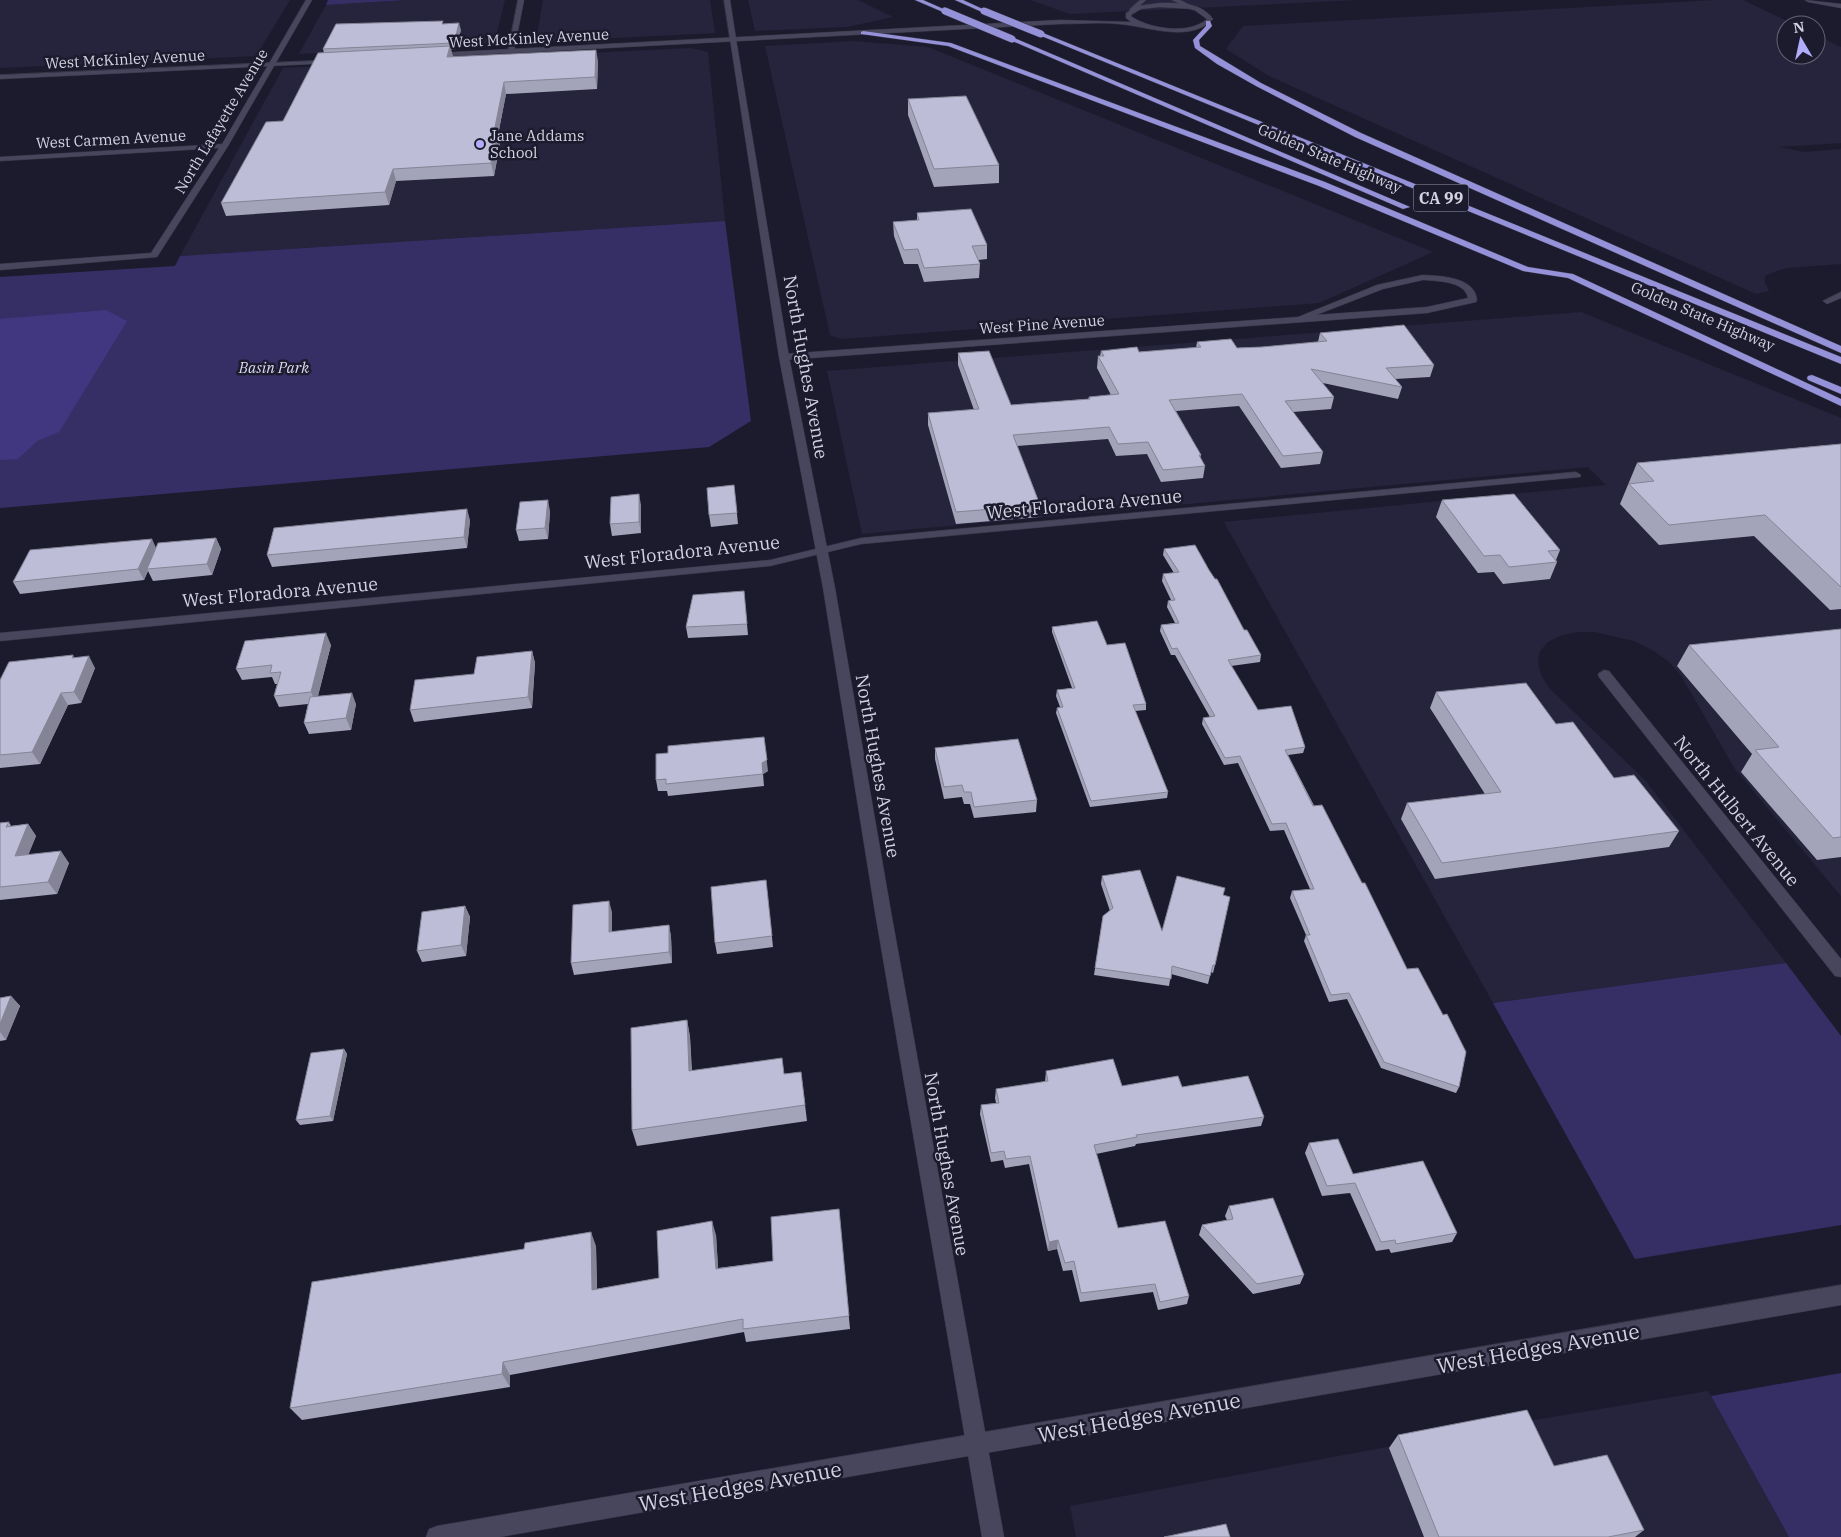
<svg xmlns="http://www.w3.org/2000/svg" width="1841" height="1537" font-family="'IBM Plex Serif',serif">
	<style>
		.built { fill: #25243c }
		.green { fill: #362f66 }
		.water { fill: #413781 }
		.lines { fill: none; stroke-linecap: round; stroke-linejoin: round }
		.minor-casing { stroke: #383646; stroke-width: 1 }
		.tertiary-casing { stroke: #383646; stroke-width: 1 }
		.secondary-casing { stroke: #383646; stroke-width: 1 }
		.motorway-casing { stroke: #383646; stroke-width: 1 }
		.minor { fill: #47465c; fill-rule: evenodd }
		.tertiary { fill: #47465c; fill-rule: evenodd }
		.secondary { fill: #47465c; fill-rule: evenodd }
		.motorway { fill: #9592d9; fill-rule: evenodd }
		.motorway-bridge-casing { stroke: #383646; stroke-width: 8; stroke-linecap: butt }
		.motorway-bridge { stroke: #9592d9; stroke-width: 7 }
		.wall { fill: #a3a3b9 }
		.shaded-wall { fill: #848496 }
		.building { fill: #bdbdd7; stroke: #848496 }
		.poi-dot { fill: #b1adfa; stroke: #1c1b2e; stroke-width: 2 }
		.labels { text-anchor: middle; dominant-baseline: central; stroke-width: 5; stroke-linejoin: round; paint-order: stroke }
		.far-street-label { font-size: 15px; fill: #d2d2e0; stroke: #1c1b2e }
		.far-poi-label { font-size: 15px; fill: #d2d2e0; stroke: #1c1b2e; text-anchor: start }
		.far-park-label { font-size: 15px; font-style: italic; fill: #dbdbf1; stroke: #1c1b2e }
		.shield { fill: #1c1b2e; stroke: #9b9bab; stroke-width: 1 }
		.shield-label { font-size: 16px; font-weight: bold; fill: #d2d2e0 }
		.street-label { font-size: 18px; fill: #d2d2e0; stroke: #1c1b2e }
		.near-street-label { font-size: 21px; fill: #d2d2e0; stroke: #1c1b2e }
	</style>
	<rect width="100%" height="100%" fill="#1c1b2e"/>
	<!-- built -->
	<path class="built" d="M 0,0 L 290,0 L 256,56 L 0,68 Z
		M 407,0 L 505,0 L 494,44 L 299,54 L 326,5 Z
		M 543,0 L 710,0 L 715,33 L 536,42 Z
		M 748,0 L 858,0 L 893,17 L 847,27 L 755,31 Z
		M 1030,0 L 1358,0 L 1070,14 Z
		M 1715,0 L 1743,0 L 1795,25 L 1786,25 L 1786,55 L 1816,55 L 1816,35 L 1841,47 L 1841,143 L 1779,147 L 1804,152 L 1841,149 L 1841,264 L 1788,268 L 1774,272 L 1765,276 L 1765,283 L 1769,291 L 1756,294 L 1269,76 L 1226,49 L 1243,26 Z
		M 852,41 L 928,47 L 1433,252 L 1319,303 L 842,339 L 830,335 L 765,46 Z
		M 690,48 L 708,52 L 725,221 L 180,256 L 283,68 Z
		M 1581,312 L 1841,418 L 1841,896 L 1735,769 L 1680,674 L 1668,661 L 1652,650 L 1634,641 L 1595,632 L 1576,632 L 1560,636 L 1548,642 L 1540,651 L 1538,662 L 1541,675 L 1549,688 L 1645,780 L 1786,963 L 1493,1003 L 1224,522 L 1606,485 L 1588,467 L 862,534 L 827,371 Z
		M 1708,1391 L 1789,1537 L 1076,1537 L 1070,1506 L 1516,1423 Z"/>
	<!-- green -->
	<path class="green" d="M 328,0 L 407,0 L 326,5 Z
		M 725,221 L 751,421 L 709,447 L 0,508 L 0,277 L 175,266 L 180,256 Z
		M 1786,963 L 1841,1036 L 1841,1225 L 1635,1259 L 1493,1003 Z
		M 1841,1373 L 1841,1537 L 1789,1537 L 1711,1396 Z"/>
	<!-- water -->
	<path class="water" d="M 106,310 L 127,321 L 59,432 L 37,441 L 18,459 L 0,460 L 0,319 Z"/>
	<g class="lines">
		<!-- minor casing -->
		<g class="minor-casing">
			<path id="minor" d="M 306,0 L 312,0 L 228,146 L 157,257 L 0,270 L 0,264 L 151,253 L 219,148 L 0,161 L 0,157 L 222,144 Z
				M 518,0 L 524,0 L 514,51 L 511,53 L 508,51 Z
				M 724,0 L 730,0 L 736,39 L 733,41 L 730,39 Z
				M 1423,275 C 1441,276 1475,277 1477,300 L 1476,302 L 1427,313 L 784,360 L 779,357 L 784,354 L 1298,317 L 1377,285 ZM 1423,280 C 1437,281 1465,281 1468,298 L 1427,307 L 1316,315 L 1383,289 Z
				M 1841,292 L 1841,298 L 1827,304 L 1823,301 Z
				M 1576,472 L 1581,475 L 1580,477 L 861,544 L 770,566 L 0,641 L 0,633 L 770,560 L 861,538 Z
				M 1604,670 L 1609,671 L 1841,959 L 1841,977 L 1835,976 L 1599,677 L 1598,674 Z
				M 1841,1285 L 1841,1305 L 500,1537 L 426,1537 L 429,1529 L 437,1526 Z"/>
		</g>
		<!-- tertiary casing -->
		<g class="tertiary-casing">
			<path id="tertiary" d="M 1140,0 L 1146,0 L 1134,11 L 1130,11 L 1130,9 Z
				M 1172,0 L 1180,0 L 1198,9 L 1193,10 Z
				M 733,37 L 736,39 L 789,357 L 835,588 L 891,912 L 1004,1537 L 982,1537 L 875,912 L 823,588 L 779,357 L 730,39 Z"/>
		</g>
		<!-- secondary casing -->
		<g class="secondary-casing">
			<path id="secondary" d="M 1805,0 L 1841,4 L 1841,8 L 1808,2 Z
				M 1160,3 C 1179,3 1201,2 1213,19 C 1190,44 1147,26 1119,24 C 1100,22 1079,24 1060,24 L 436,57 L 433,55 L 436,53 L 1060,20 L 1131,22 L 1126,18 L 1126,13 L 1138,6 ZM 1160,7 L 1193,9 L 1207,19 C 1189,35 1151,29 1132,17 L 1131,15 L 1141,9 Z
				M 334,60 L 334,62 L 332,63 L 0,79 L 0,75 Z"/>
		</g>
		<!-- motorway casing -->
		<g class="motorway-casing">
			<path id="motorway" d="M 915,0 L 923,0 L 948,11 L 943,12 Z
				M 955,0 L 963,0 L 987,11 L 982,12 Z
				M 1206,21 L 1210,21 L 1212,26 L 1199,40 L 1200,46 L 1261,83 L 1361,133 L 1841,346 L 1841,353 L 1355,137 L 1256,86 L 1217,64 L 1195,48 L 1193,40 L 1206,26 Z
				M 863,31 L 951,43 L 1325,182 L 1528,267 L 1573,274 L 1841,399 L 1841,406 L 1568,278 L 1523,271 L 1319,186 L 948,46 L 861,34 L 861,32 Z
				M 1039,33 L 1043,33 L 1841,357 L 1841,364 L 1039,35 Z
				M 1010,38 L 1014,38 L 1410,207 L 1403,209 L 1010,40 Z
				M 1812,375 L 1841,387 L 1841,394 L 1808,380 L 1807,378 L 1808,376 Z"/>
		</g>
		<!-- minor -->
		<use href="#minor" class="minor"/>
		<!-- tertiary -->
		<use href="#tertiary" class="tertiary"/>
		<!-- secondary -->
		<use href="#secondary" class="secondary"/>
		<!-- motorway -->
		<use href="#motorway" class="motorway"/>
		<!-- motorway-bridge casing -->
		<g class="motorway-bridge-casing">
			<path id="motorway-bridge" d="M 945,11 L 1012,39
				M 984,11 L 1041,34"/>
		</g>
		<!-- motorway-bridge -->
		<use href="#motorway-bridge" class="motorway-bridge"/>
	</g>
	<!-- wall -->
	<path class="wall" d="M 461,30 L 455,50 L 451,50 L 453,57 L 598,61 L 597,89 L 506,94 L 498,135 L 500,144 L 494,176 L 396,181 L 389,205 L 226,216 L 221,203 L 283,121 L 324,53 L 323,49 Z
		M 908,99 L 999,165 L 999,183 L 934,187 L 908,115 Z
		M 917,213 L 987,245 L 987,259 L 978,260 L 980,264 L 979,278 L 924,282 L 918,264 L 904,264 L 894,236 L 893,222 L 917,220 Z
		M 1320,333 L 1434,365 L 1430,377 L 1395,379 L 1402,387 L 1398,399 L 1323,383 L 1334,397 L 1331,409 L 1293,412 L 1323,452 L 1320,464 L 1281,468 L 1239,406 L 1176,411 L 1201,455 L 1200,458 L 1205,466 L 1203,478 L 1161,482 L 1147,454 L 1116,456 L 1108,439 L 1017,446 L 1040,505 L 1039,517 L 956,524 L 928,425 L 928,413 L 974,410 L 958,365 L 958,353 L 1011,405 L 1088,399 L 1089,397 L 1111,395 L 1097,368 L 1098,356 L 1100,356 L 1101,351 L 1139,352 L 1196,348 L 1197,342 L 1237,348 L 1262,347 L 1318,342 Z
		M 1841,444 L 1841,609 L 1830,610 L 1754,536 L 1659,545 L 1620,504 L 1637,463 Z
		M 734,485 L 738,524 L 711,527 L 709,515 Z
		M 1442,500 L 1560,550 L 1556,560 L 1557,562 L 1550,579 L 1503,584 L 1494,572 L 1478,573 L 1436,517 Z
		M 641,505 L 641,533 L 612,536 L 610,524 Z
		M 550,511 L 548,539 L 519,541 L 516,530 Z
		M 470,520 L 467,548 L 272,567 L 267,555 Z
		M 216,538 L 221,549 L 212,575 L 153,581 L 148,571 L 144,580 L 20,594 L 13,582 L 156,548 Z
		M 1164,549 L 1244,630 L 1261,655 L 1260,662 L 1231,666 L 1258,710 L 1305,747 L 1303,753 L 1288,755 L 1459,1087 L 1456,1093 L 1381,1068 L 1347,999 L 1329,1002 L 1304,941 L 1306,935 L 1290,898 L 1292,891 L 1310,889 L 1284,830 L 1270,831 L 1238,763 L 1224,765 L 1202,724 L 1203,718 L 1210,717 L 1175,655 L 1171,655 L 1160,631 L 1161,625 L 1175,623 L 1167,607 L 1168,601 L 1171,600 L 1162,581 L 1163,574 L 1174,573 L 1163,555 Z
		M 744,591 L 748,635 L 688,638 L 686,627 Z
		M 1052,627 L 1107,645 L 1146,704 L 1146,710 L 1135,711 L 1168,792 L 1167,798 L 1090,807 L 1056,713 L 1057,708 L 1060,707 L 1056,696 L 1057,690 L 1072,688 L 1052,632 Z
		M 1841,629 L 1841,857 L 1817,860 L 1741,772 L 1752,754 L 1677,666 L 1689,645 Z
		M 331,645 L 318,696 L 356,704 L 351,730 L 309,734 L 304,723 L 308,704 L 279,707 L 274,696 L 277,684 L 275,684 L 272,677 L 242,680 L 236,669 Z
		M 532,651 L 535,663 L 532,708 L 414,722 L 410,710 L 474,674 Z
		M 73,655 L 74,658 L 95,668 L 81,703 L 68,705 L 40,764 L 0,768 L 0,680 Z
		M 1436,692 L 1556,724 L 1614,778 L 1679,831 L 1669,847 L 1435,879 L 1401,819 L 1407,803 L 1485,794 L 1430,708 Z
		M 935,748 L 1037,800 L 1036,812 L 974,818 L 970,804 L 964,804 L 962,797 L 944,799 L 935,759 Z
		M 768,771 L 763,774 L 764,786 L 668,796 L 667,791 L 658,791 L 656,780 Z
		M 9,822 L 11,826 L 28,824 L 36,836 L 28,855 L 69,863 L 57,894 L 0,900 L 0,823 Z
		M 1102,876 L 1162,931 L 1223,895 L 1215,965 L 1213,973 L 1211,972 L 1208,984 L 1171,974 L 1169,986 L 1094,975 L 1103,916 L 1110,911 L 1101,884 Z
		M 766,880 L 773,947 L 717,954 L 715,943 Z
		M 465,906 L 470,917 L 466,956 L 422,962 L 417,951 Z
		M 612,912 L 612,932 L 669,925 L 671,937 L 672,963 L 574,975 L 571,963 Z
		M 11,996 L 20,1006 L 6,1040 L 0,1041 L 0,998 Z
		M 687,1020 L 690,1037 L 692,1071 L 784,1074 L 801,1072 L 807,1121 L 637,1146 L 632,1130 Z
		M 344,1049 L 347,1054 L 333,1121 L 300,1125 L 296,1120 Z
		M 1046,1071 L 1122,1086 L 1182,1087 L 1264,1117 L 1261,1126 L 1136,1144 L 1135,1146 L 1096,1154 L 1118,1228 L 1189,1296 L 1187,1304 L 1158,1310 L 1153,1292 L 1080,1302 L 1072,1270 L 1063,1271 L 1057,1249 L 1048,1251 L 1029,1164 L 1005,1168 L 1003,1160 L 991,1162 L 980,1114 L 981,1105 L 996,1103 L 995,1098 L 996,1089 L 1045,1082 Z
		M 1309,1143 L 1353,1174 L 1457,1233 L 1452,1242 L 1391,1253 L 1389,1249 L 1376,1251 L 1350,1193 L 1322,1196 L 1305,1153 Z
		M 1229,1206 L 1304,1275 L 1300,1284 L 1253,1294 L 1199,1235 L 1202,1225 L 1227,1220 L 1225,1216 Z
		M 839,1209 L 850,1329 L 746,1342 L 744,1332 L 510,1375 L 510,1387 L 302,1420 L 290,1408 L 596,1246 L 597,1289 L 659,1278 L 716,1235 L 718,1268 L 773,1261 Z
		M 1398,1435 L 1554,1466 L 1644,1530 L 1635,1537 L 1424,1537 L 1389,1448 Z"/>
	<!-- shaded-wall -->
	<path class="shaded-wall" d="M 459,23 L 461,30 L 455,50 L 454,43 Z
		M 450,46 L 453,57 L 447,57 Z
		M 596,50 L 598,61 L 597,89 L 595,77 Z
		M 504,82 L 506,94 L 498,135 L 500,144 L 494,176 L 491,163 L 494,132 Z
		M 393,169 L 396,181 L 389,205 L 385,192 Z
		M 639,494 L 641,505 L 641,533 L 639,522 Z
		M 548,500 L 550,511 L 548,539 L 545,528 Z
		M 467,509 L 470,520 L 467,548 L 464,537 Z
		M 216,538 L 221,549 L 212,575 L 207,564 Z
		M 152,539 L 157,550 L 147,569 L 148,571 L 144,580 L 138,569 Z
		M 326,633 L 331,645 L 316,703 L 311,692 Z
		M 532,651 L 535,663 L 532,708 L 528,697 Z
		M 89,656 L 95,668 L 81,703 L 74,692 Z
		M 61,693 L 68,705 L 40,764 L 32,752 Z
		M 352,693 L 356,704 L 351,730 L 346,718 Z
		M 764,737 L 768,771 L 763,774 L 764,786 L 762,763 Z
		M 28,824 L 36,836 L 23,868 L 15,856 Z
		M 61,851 L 69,863 L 57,894 L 48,882 Z
		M 609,901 L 612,912 L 612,943 L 609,932 Z
		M 465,906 L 470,917 L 466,956 L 461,945 Z
		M 669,925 L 671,937 L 672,963 L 669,952 Z
		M 11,996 L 20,1006 L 6,1040 L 0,1032 L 0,1024 Z
		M 687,1020 L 690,1037 L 692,1087 L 689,1071 Z
		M 344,1049 L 347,1054 L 333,1121 L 330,1116 Z
		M 712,1221 L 716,1235 L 719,1282 L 716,1269 Z
		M 591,1232 L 596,1246 L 597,1303 L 592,1290 Z
		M 1058,1240 L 1057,1249 L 1048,1251 L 1049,1242 Z
		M 503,1362 L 510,1375 L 510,1387 L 502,1374 Z"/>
	<!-- building -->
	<path class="building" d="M 443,21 L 442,24 L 459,23 L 454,43 L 323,49 L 336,24 Z
		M 450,46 L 447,57 L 596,50 L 595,77 L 504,82 L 494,132 L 498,132 L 491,163 L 393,169 L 385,192 L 221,203 L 266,122 L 283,121 L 318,53 Z
		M 966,96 L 999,165 L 934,169 L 908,99 Z
		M 971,209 L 987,245 L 972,246 L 980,264 L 924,268 L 918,249 L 904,250 L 893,222 L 919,220 L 917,213 Z
		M 1404,325 L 1434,365 L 1386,368 L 1402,387 L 1311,369 L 1334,397 L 1285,401 L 1323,452 L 1283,456 L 1242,394 L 1169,400 L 1201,455 L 1199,455 L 1205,466 L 1163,470 L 1148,442 L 1118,444 L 1109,427 L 1013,435 L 1040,505 L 956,512 L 928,413 L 979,409 L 958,353 L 989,351 L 1011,405 L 1090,399 L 1089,397 L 1119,394 L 1098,356 L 1104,356 L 1101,351 L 1137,347 L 1139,352 L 1201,347 L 1197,342 L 1231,339 L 1237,348 L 1262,347 L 1327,341 L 1320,333 Z
		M 1841,444 L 1841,587 L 1765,515 L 1669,525 L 1629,484 L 1654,481 L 1637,463 Z
		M 734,485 L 737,513 L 709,515 L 707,488 Z
		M 639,494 L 639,522 L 610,524 L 611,497 Z
		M 1514,494 L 1560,550 L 1548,551 L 1557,562 L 1509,567 L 1500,555 L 1484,556 L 1442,500 Z
		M 548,500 L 545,528 L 516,530 L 520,502 Z
		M 467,509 L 464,537 L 267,555 L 274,528 Z
		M 216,538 L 207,564 L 147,569 L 158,543 Z
		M 152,539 L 138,569 L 13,582 L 30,550 Z
		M 1195,545 L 1209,570 L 1215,579 L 1217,579 L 1244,630 L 1247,630 L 1261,655 L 1228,660 L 1258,710 L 1291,706 L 1305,747 L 1285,750 L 1313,806 L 1322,805 L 1362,883 L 1365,883 L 1407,969 L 1418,968 L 1443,1015 L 1447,1014 L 1466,1052 L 1459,1087 L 1384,1062 L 1349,993 L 1331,995 L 1306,935 L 1310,935 L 1292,891 L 1314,889 L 1286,823 L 1272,824 L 1240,756 L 1225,758 L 1203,718 L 1215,716 L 1177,648 L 1172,649 L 1161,625 L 1179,623 L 1168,601 L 1175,600 L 1163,574 L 1179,572 L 1164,549 Z
		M 744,591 L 747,624 L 686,627 L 693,595 Z
		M 1097,621 L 1107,645 L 1125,643 L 1146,704 L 1133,705 L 1168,792 L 1091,801 L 1057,708 L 1063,707 L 1057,690 L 1075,688 L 1052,627 Z
		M 1841,629 L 1841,837 L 1833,838 L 1755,750 L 1779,747 L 1689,645 Z
		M 326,633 L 311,692 L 274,696 L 281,672 L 270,673 L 272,665 L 236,669 L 245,641 Z
		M 532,651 L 528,697 L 410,710 L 415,680 L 474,674 L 477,657 Z
		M 73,655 L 72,658 L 89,656 L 74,692 L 61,693 L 32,752 L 0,755 L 0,680 L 9,662 Z
		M 1526,683 L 1556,724 L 1573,722 L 1614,778 L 1634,775 L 1679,831 L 1442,863 L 1407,803 L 1501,792 L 1436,692 Z
		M 352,693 L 346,718 L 304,723 L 310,697 Z
		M 764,737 L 767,760 L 762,763 L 763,774 L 666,784 L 666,779 L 656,780 L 656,754 L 668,753 L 668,746 Z
		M 1018,739 L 1037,800 L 974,807 L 971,792 L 964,792 L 962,785 L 944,787 L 935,748 Z
		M 9,822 L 6,827 L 28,824 L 15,856 L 61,851 L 48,882 L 0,887 L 0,823 Z
		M 1140,870 L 1162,931 L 1177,876 L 1225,888 L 1223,895 L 1230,897 L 1215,965 L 1213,965 L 1210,976 L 1172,966 L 1171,979 L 1095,968 L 1103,916 L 1113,908 L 1102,876 Z
		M 766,880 L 772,936 L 715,943 L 711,887 Z
		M 609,901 L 609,932 L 669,925 L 669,952 L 571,963 L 573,905 Z
		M 465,906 L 461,945 L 417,951 L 422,912 Z
		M 11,996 L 0,1024 L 0,998 Z
		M 687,1020 L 689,1071 L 782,1058 L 784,1074 L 801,1072 L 805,1105 L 632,1130 L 631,1028 Z
		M 344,1049 L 330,1116 L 296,1120 L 311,1053 Z
		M 1113,1059 L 1122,1086 L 1178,1076 L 1182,1087 L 1248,1076 L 1264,1117 L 1136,1135 L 1137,1137 L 1094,1145 L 1118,1228 L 1165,1221 L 1189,1296 L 1160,1302 L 1155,1284 L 1081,1293 L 1074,1261 L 1065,1263 L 1058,1240 L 1049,1242 L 1030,1156 L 1006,1159 L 1004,1151 L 991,1153 L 981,1105 L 999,1103 L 996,1089 L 1048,1081 L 1046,1071 Z
		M 1338,1139 L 1353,1174 L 1423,1161 L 1457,1233 L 1396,1244 L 1395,1240 L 1381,1242 L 1355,1183 L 1327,1186 L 1309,1143 Z
		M 1273,1198 L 1304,1275 L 1257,1284 L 1202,1225 L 1233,1219 L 1229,1206 Z
		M 839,1209 L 849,1316 L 743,1329 L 743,1319 L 503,1362 L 502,1374 L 290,1408 L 312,1282 L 524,1249 L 525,1243 L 591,1232 L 592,1290 L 659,1278 L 657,1231 L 712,1221 L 716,1269 L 773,1261 L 771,1217 Z
		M 1527,1410 L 1554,1466 L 1607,1455 L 1644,1530 L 1608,1537 L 1439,1537 L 1398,1435 Z
		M 1226,1524 L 1230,1537 L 1164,1537 Z"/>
	<!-- markers -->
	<circle class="poi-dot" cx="480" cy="144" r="5"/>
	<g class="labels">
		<!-- far-street labels -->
		<g class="far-street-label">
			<text transform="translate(529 38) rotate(-3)">West McKinley Avenue</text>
			<text transform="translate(125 59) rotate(-3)">West McKinley Avenue</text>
			<text transform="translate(221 121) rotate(-59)">North Lafayette Avenue</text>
			<text transform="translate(111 139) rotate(-3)">West Carmen Avenue</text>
			<text transform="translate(1330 158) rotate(23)">Golden State Highway</text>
			<text transform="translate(1703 316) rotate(23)">Golden State Highway</text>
			<text transform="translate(1042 324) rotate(-4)">West Pine Avenue</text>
		</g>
		<!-- far-poi labels -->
		<g class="far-poi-label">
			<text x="490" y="135">Jane Addams<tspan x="490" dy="17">School</tspan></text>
		</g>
		<!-- far-park labels -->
		<g class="far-park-label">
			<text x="274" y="367">Basin Park</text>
		</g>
		<!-- shield labels -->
		<rect class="shield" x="1413.5" y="184.5" width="55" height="27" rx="4"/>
		<g class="shield-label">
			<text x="1441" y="198">CA 99</text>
		</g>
		<!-- street labels -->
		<g class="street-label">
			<text transform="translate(806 367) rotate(80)">North Hughes Avenue</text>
			<text transform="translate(1084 504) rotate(-5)">West Floradora Avenue</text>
			<text transform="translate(682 552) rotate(-6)">West Floradora Avenue</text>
			<text transform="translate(280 592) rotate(-5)">West Floradora Avenue</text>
			<text transform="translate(878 766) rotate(80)">North Hughes Avenue</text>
			<text transform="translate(1737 811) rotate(51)">North Hulbert Avenue</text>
			<text transform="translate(947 1164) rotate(80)">North Hughes Avenue</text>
		</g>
		<!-- near-street labels -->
		<g class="near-street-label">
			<text transform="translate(1538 1348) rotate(-10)">West Hedges Avenue</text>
			<text transform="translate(1139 1417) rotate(-10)">West Hedges Avenue</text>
			<text transform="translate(740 1486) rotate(-10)">West Hedges Avenue</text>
		</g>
	</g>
	<!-- north arrow -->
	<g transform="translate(1801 40) rotate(351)"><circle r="24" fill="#1c1b2e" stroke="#656475"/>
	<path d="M0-4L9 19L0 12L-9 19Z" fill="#b1adfa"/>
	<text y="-8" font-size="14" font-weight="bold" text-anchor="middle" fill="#d2d2e0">N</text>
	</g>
</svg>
